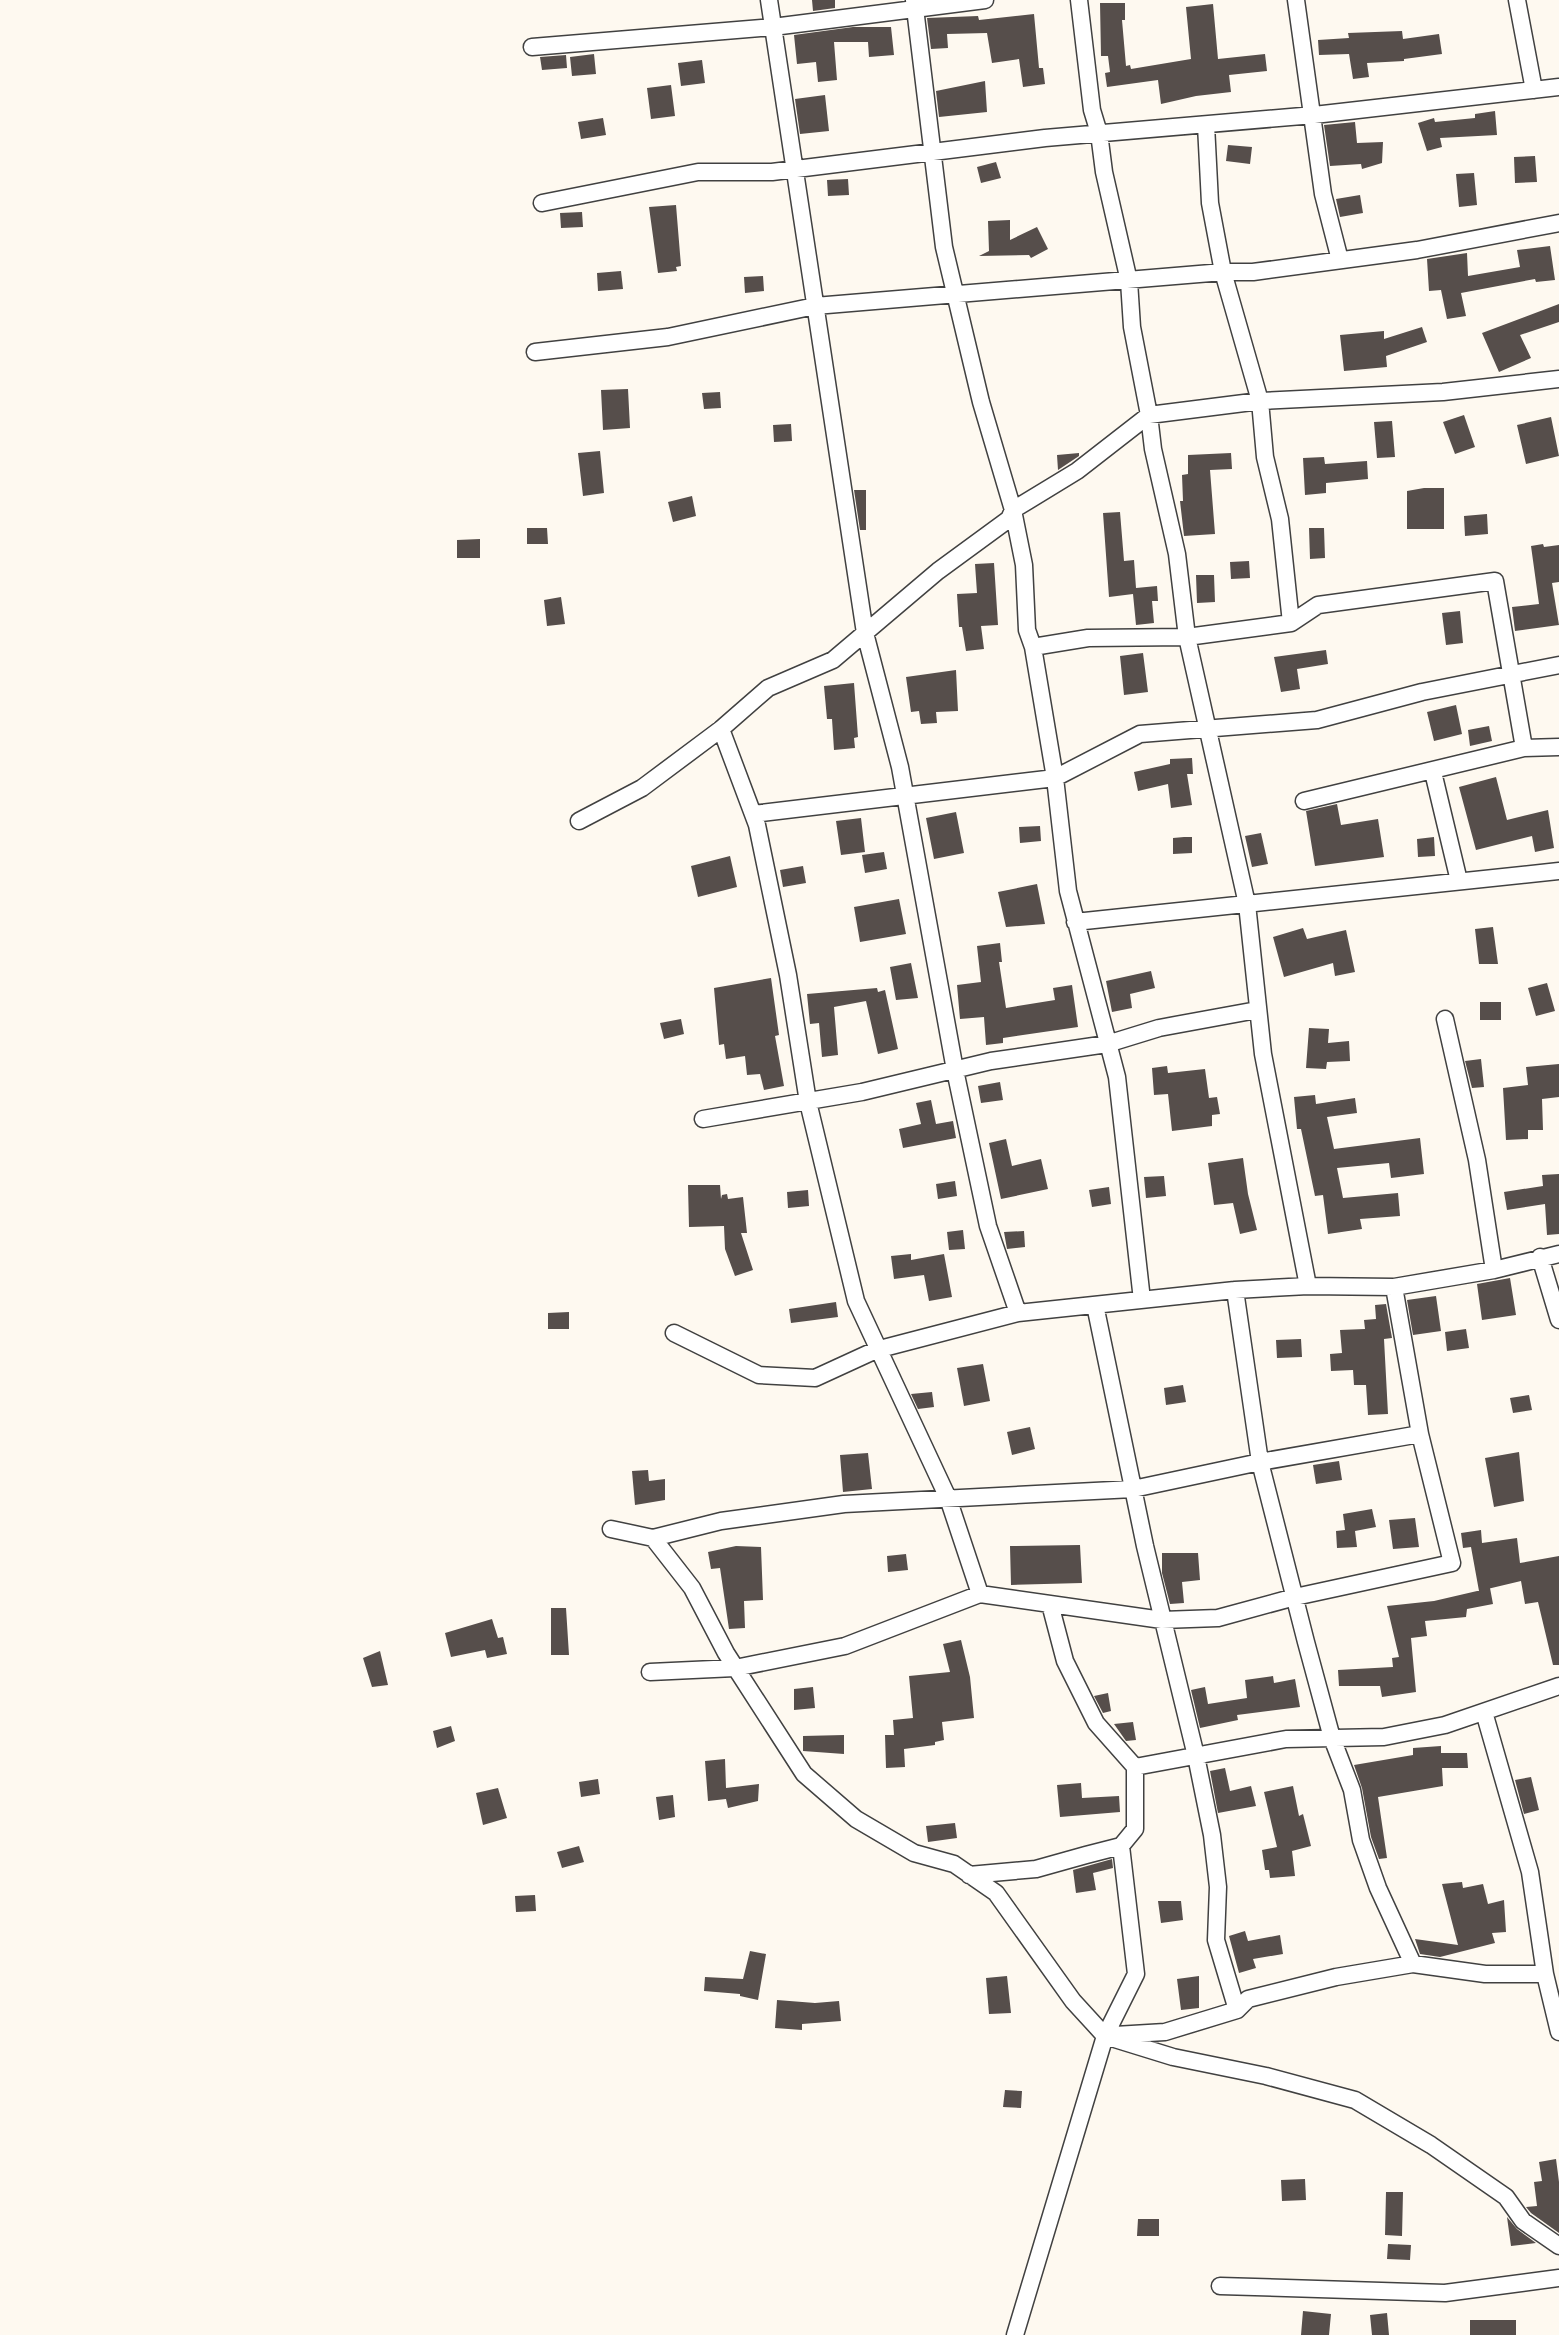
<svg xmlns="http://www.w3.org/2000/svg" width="1559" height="2335" font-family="'Noto Serif',serif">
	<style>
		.building { fill: #564e4b }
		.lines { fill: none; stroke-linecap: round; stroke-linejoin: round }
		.minor-casing { stroke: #414141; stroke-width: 19 }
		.minor { stroke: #fff; stroke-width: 16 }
	</style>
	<rect width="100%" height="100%" fill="#fef9f0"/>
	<!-- building -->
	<path class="building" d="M 812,0 L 835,0 L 835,8 L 813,11 Z
		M 1100,3 L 1125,3 L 1125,20 L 1122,20 L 1126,66 L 1130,65 L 1131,69 L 1191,59 L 1186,7 L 1213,4 L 1218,59 L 1265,54 L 1267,71 L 1229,75 L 1231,92 L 1196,96 L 1161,104 L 1158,80 L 1107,87 L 1105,73 L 1110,72 L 1108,56 L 1101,56 Z
		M 1034,14 L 1039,68 L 1043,68 L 1045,84 L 1023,87 L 1019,59 L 992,63 L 987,33 L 947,34 L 948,48 L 931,49 L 927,18 L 978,16 L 979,20 Z
		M 853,27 L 891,27 L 894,55 L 869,57 L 868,42 L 834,42 L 837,80 L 818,82 L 816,62 L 797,64 L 794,35 Z
		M 1402,31 L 1403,39 L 1439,34 L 1442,54 L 1404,59 L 1404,61 L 1367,63 L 1369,77 L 1353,79 L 1349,54 L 1319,55 L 1318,40 L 1349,38 L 1348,33 Z
		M 594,54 L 596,74 L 572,76 L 570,57 Z
		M 566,55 L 567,68 L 542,70 L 540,57 Z
		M 702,60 L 705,83 L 681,86 L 678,63 Z
		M 985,81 L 987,112 L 939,117 L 936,91 Z
		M 671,85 L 675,116 L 651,119 L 647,88 Z
		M 825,95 L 829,131 L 800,134 L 795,99 Z
		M 1495,111 L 1497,135 L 1440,138 L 1442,147 L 1427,151 L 1418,123 L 1434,118 L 1435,122 L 1475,118 L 1475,114 Z
		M 603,118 L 606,135 L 581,139 L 578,122 Z
		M 1355,122 L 1357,143 L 1383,142 L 1382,163 L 1362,169 L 1361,164 L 1330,166 L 1324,125 Z
		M 1228,145 L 1252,147 L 1250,164 L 1226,161 Z
		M 1535,156 L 1537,182 L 1515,183 L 1514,157 Z
		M 996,162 L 1001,178 L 981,183 L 977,167 Z
		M 1474,173 L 1477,205 L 1459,207 L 1456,174 Z
		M 848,179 L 849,195 L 828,196 L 827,180 Z
		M 1360,195 L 1363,213 L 1340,217 L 1336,199 Z
		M 676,205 L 681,266 L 676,267 L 677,271 L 658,273 L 649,207 Z
		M 582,212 L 583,227 L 561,228 L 560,213 Z
		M 1010,220 L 1010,240 L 1037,227 L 1048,249 L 1031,258 L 1029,255 L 979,256 L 989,251 L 988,221 Z
		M 1550,246 L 1555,280 L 1536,282 L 1535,279 L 1461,293 L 1466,316 L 1447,319 L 1441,290 L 1429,291 L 1427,259 L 1467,253 L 1468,276 L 1520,267 L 1517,250 Z
		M 621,271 L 623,289 L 598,291 L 597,273 Z
		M 763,276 L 764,291 L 745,293 L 744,277 Z
		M 1559,304 L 1559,322 L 1520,335 L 1531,358 L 1499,372 L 1482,333 Z
		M 1422,327 L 1427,342 L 1386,356 L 1387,367 L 1344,371 L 1340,335 L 1384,331 L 1384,339 Z
		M 628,389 L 630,428 L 603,430 L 601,390 Z
		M 720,392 L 721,408 L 704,409 L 702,393 Z
		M 1464,415 L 1475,447 L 1455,454 L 1443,422 Z
		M 1551,417 L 1559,456 L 1526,464 L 1517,425 Z
		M 1392,421 L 1395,457 L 1377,458 L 1374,422 Z
		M 791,424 L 792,441 L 774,442 L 773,425 Z
		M 600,451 L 604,493 L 583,496 L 578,453 Z
		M 1079,453 L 1079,456 L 1058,470 L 1057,455 Z
		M 1231,453 L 1232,469 L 1210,470 L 1215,534 L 1184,536 L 1180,501 L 1183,501 L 1182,475 L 1188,474 L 1188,455 Z
		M 1324,457 L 1325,464 L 1367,461 L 1368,479 L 1326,483 L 1326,493 L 1305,495 L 1303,458 Z
		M 1424,488 L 1444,488 L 1444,529 L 1407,529 L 1407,491 Z
		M 854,490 L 866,490 L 866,530 L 860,530 Z
		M 692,496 L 696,516 L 673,522 L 668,502 Z
		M 1120,512 L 1124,561 L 1134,560 L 1136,588 L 1157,586 L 1158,601 L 1152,601 L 1154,623 L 1136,625 L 1133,594 L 1109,597 L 1103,513 Z
		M 1487,514 L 1488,534 L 1465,536 L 1464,516 Z
		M 527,528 L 547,528 L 548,544 L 527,544 Z
		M 1309,528 L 1324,528 L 1325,558 L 1310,559 Z
		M 480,539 L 480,558 L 457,558 L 457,540 Z
		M 1543,544 L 1544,547 L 1559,545 L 1559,582 L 1552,583 L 1559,625 L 1515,631 L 1512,607 L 1539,604 L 1531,546 Z
		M 1249,561 L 1250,578 L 1231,579 L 1230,562 Z
		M 994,563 L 998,625 L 981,626 L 984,649 L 966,651 L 962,627 L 959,627 L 957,594 L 977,593 L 975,564 Z
		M 1196,575 L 1214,575 L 1215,602 L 1197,603 Z
		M 561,597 L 565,624 L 547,626 L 544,600 Z
		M 1460,611 L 1463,643 L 1446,645 L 1442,613 Z
		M 1326,650 L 1328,664 L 1297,669 L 1300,689 L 1281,692 L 1274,657 Z
		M 1143,653 L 1148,692 L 1124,695 L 1120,656 Z
		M 956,670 L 958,711 L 936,712 L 937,723 L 921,724 L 919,711 L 911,712 L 906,677 Z
		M 854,683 L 858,737 L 854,738 L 855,748 L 834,750 L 832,719 L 827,719 L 824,686 Z
		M 1456,705 L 1462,734 L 1434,741 L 1427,712 Z
		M 1489,726 L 1492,741 L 1470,746 L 1468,730 Z
		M 1192,758 L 1193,774 L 1187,774 L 1192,805 L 1171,808 L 1168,784 L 1138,791 L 1134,772 L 1170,764 L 1170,759 Z
		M 1496,777 L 1507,820 L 1548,810 L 1554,848 L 1535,852 L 1532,836 L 1476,850 L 1459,787 Z
		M 1337,804 L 1341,825 L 1378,819 L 1384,857 L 1315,866 L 1306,811 Z
		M 956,812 L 964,853 L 934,859 L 926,818 Z
		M 861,818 L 865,852 L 841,855 L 836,821 Z
		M 1040,826 L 1041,841 L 1020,843 L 1019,827 Z
		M 1261,833 L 1268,864 L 1252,867 L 1245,836 Z
		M 1184,837 L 1192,837 L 1192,853 L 1173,854 L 1173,838 Z
		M 1434,837 L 1435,856 L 1418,857 L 1417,839 Z
		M 884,852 L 887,869 L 865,873 L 862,855 Z
		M 730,856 L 737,887 L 698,897 L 691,866 Z
		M 803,866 L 806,883 L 783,887 L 780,870 Z
		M 1037,884 L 1045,924 L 1006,927 L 998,892 Z
		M 899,899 L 906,934 L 860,942 L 854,907 Z
		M 1493,927 L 1498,964 L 1479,964 L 1475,929 Z
		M 1303,928 L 1307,939 L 1346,930 L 1355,972 L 1335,976 L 1333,963 L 1284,977 L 1273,937 Z
		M 1000,943 L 1002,962 L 999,962 L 1006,1008 L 1055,1000 L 1053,988 L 1072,985 L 1078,1027 L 1003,1038 L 1003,1043 L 986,1045 L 984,1017 L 960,1019 L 957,985 L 981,982 L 977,946 Z
		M 911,963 L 918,998 L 896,1000 L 890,967 Z
		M 1151,971 L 1155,988 L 1130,994 L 1132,1008 L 1112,1012 L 1106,981 Z
		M 771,978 L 779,1035 L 775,1036 L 784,1086 L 764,1090 L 760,1074 L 747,1075 L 745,1056 L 726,1059 L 724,1044 L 719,1045 L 714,988 Z
		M 1547,983 L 1555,1011 L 1536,1016 L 1528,988 Z
		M 877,988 L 878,992 L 885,990 L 898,1049 L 878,1054 L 866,1001 L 834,1007 L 838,1055 L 822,1057 L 819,1023 L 810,1024 L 807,994 Z
		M 1480,1002 L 1501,1002 L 1501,1020 L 1480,1020 Z
		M 681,1019 L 684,1034 L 664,1039 L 660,1023 Z
		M 1309,1028 L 1329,1029 L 1328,1043 L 1349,1041 L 1350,1061 L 1327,1062 L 1326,1069 L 1306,1068 Z
		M 1481,1059 L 1484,1087 L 1472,1088 L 1465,1061 Z
		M 1559,1064 L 1559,1097 L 1542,1099 L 1543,1130 L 1528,1130 L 1528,1139 L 1506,1140 L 1503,1088 L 1528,1085 L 1526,1067 Z
		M 1167,1066 L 1168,1073 L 1205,1069 L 1209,1098 L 1217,1097 L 1220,1114 L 1212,1115 L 1212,1126 L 1172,1131 L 1168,1094 L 1154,1095 L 1152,1068 Z
		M 1000,1082 L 1003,1100 L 981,1103 L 978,1086 Z
		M 1315,1095 L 1316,1104 L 1355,1098 L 1357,1113 L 1327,1117 L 1334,1149 L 1420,1138 L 1424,1174 L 1391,1178 L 1389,1163 L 1337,1168 L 1343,1198 L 1398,1193 L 1400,1216 L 1360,1219 L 1362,1229 L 1328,1234 L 1323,1195 L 1315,1196 L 1301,1129 L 1297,1129 L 1294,1097 Z
		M 931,1100 L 936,1124 L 953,1121 L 956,1138 L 903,1148 L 899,1129 L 921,1124 L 916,1103 Z
		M 1006,1139 L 1012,1166 L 1041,1159 L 1048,1189 L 1001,1199 L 989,1143 Z
		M 1243,1158 L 1248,1194 L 1257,1230 L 1240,1234 L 1233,1203 L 1214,1205 L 1208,1163 Z
		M 1559,1174 L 1559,1234 L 1547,1235 L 1545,1204 L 1507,1210 L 1504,1192 L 1543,1186 L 1542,1175 Z
		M 1164,1176 L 1166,1196 L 1146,1198 L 1144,1177 Z
		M 955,1181 L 957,1196 L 938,1199 L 936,1184 Z
		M 688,1185 L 720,1185 L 721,1199 L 722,1195 L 727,1194 L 728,1199 L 743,1197 L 747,1233 L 741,1233 L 753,1270 L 735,1276 L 725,1249 L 724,1226 L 689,1227 Z
		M 1109,1187 L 1111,1204 L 1092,1207 L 1089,1190 Z
		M 808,1190 L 809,1206 L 788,1208 L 787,1192 Z
		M 963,1230 L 965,1249 L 949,1250 L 947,1232 Z
		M 1024,1231 L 1025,1247 L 1007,1249 L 1004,1232 Z
		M 911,1254 L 911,1260 L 944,1254 L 952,1297 L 929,1301 L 924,1275 L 894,1279 L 891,1256 Z
		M 1510,1278 L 1516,1315 L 1482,1320 L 1477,1284 Z
		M 1436,1296 L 1441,1331 L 1413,1335 L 1407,1300 Z
		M 836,1302 L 838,1317 L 791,1323 L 789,1309 Z
		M 1386,1304 L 1392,1338 L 1384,1339 L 1388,1414 L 1368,1415 L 1366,1385 L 1354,1385 L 1353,1370 L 1331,1371 L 1330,1354 L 1342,1353 L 1340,1330 L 1365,1329 L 1364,1320 L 1376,1319 L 1375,1305 Z
		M 569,1312 L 569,1329 L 548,1329 L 548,1313 Z
		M 1466,1329 L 1469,1348 L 1447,1351 L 1445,1332 Z
		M 1301,1339 L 1302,1357 L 1277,1358 L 1276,1340 Z
		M 983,1364 L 990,1401 L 964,1406 L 957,1368 Z
		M 1183,1385 L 1186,1402 L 1166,1405 L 1164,1388 Z
		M 932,1392 L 934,1407 L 918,1409 L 911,1394 Z
		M 1529,1395 L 1532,1410 L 1513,1413 L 1510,1398 Z
		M 1030,1427 L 1035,1449 L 1012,1455 L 1007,1432 Z
		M 1519,1452 L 1524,1501 L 1494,1507 L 1485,1458 Z
		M 868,1453 L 872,1489 L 843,1492 L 840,1455 Z
		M 1339,1461 L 1342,1480 L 1316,1484 L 1313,1465 Z
		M 648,1470 L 649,1481 L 665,1479 L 665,1500 L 635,1505 L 632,1471 Z
		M 1372,1509 L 1376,1527 L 1355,1531 L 1357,1547 L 1337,1548 L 1336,1531 L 1345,1530 L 1343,1514 Z
		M 1415,1518 L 1419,1547 L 1393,1549 L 1389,1520 Z
		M 1481,1530 L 1482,1543 L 1517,1538 L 1520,1563 L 1559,1556 L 1559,1665 L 1553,1665 L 1538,1602 L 1525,1604 L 1521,1581 L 1479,1591 L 1471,1547 L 1463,1548 L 1461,1533 Z
		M 1080,1545 L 1082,1583 L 1011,1585 L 1010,1546 Z
		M 736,1546 L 761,1547 L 763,1600 L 744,1601 L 745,1628 L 729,1629 L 720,1568 L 711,1569 L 708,1552 Z
		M 1162,1553 L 1198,1553 L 1200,1580 L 1182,1582 L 1184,1603 L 1170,1604 L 1162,1573 Z
		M 906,1554 L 908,1570 L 888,1572 L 887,1556 Z
		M 1490,1588 L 1493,1604 L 1467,1609 L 1466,1617 L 1425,1621 L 1427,1636 L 1411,1638 L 1416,1692 L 1382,1697 L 1380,1686 L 1339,1686 L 1338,1670 L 1393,1667 L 1392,1658 L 1399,1657 L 1387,1606 L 1434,1601 Z
		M 551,1608 L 566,1608 L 569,1655 L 551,1655 Z
		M 492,1619 L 498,1638 L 503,1637 L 507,1654 L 487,1658 L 485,1650 L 451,1657 L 445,1633 Z
		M 961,1640 L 970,1677 L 974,1718 L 942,1722 L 944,1740 L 935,1742 L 935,1745 L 904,1749 L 905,1767 L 886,1768 L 885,1735 L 894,1735 L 893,1720 L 913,1718 L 909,1676 L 950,1672 L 943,1644 Z
		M 380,1651 L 388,1685 L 372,1687 L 363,1658 Z
		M 1273,1676 L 1274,1683 L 1295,1679 L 1300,1707 L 1237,1715 L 1238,1720 L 1200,1728 L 1191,1690 L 1205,1687 L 1208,1704 L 1247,1698 L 1245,1680 Z
		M 813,1687 L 815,1708 L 794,1710 L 794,1689 Z
		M 1108,1693 L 1111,1711 L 1103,1713 L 1094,1696 Z
		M 1133,1722 L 1136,1740 L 1126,1741 L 1114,1724 Z
		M 451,1726 L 455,1741 L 437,1748 L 433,1731 Z
		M 844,1735 L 844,1754 L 803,1751 L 803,1736 Z
		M 1441,1746 L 1441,1753 L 1467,1753 L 1468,1768 L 1442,1768 L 1443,1786 L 1378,1797 L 1387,1858 L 1379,1859 L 1371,1837 L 1362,1788 L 1354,1765 L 1413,1755 L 1413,1748 Z
		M 725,1759 L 726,1788 L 759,1784 L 758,1801 L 728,1808 L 726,1799 L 708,1801 L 705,1761 Z
		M 1225,1768 L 1230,1791 L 1251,1786 L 1256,1806 L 1218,1813 L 1210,1771 Z
		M 1531,1777 L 1539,1810 L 1524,1814 L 1515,1780 Z
		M 598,1779 L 600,1794 L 581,1797 L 579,1782 Z
		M 1081,1783 L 1082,1798 L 1119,1796 L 1120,1812 L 1060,1817 L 1057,1785 Z
		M 1293,1786 L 1299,1816 L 1303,1814 L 1311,1846 L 1292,1851 L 1295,1876 L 1270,1878 L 1269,1870 L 1265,1870 L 1262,1850 L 1277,1847 L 1264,1792 Z
		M 498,1788 L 507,1818 L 483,1825 L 476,1793 Z
		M 673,1795 L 675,1817 L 659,1820 L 656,1797 Z
		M 955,1823 L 957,1838 L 928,1842 L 926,1826 Z
		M 579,1846 L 584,1862 L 562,1868 L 557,1852 Z
		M 1112,1859 L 1113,1868 L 1093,1873 L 1096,1890 L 1076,1893 L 1073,1870 Z
		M 1462,1882 L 1463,1888 L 1483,1884 L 1488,1904 L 1504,1900 L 1506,1932 L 1492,1933 L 1495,1943 L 1440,1957 L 1420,1954 L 1415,1939 L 1458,1945 L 1442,1884 Z
		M 535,1895 L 536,1911 L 516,1912 L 515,1896 Z
		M 1158,1901 L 1181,1901 L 1183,1920 L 1161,1923 Z
		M 1245,1931 L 1248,1941 L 1280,1935 L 1283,1954 L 1253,1959 L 1256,1968 L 1239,1973 L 1229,1936 Z
		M 750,1951 L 766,1954 L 758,2000 L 740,1996 L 740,1994 L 704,1991 L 705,1977 L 743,1979 Z
		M 1007,1976 L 1011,2013 L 989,2014 L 986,1978 Z
		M 1199,1976 L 1199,2008 L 1181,2010 L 1177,1979 Z
		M 777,2000 L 815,2003 L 839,2001 L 841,2021 L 802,2024 L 802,2030 L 775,2028 Z
		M 1005,2090 L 1022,2091 L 1021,2108 L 1003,2107 Z
		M 1556,2159 L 1559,2182 L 1559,2233 L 1531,2213 L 1526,2207 L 1537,2206 L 1534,2182 L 1542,2181 L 1539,2162 Z
		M 1305,2179 L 1306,2200 L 1282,2201 L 1281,2180 Z
		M 1386,2192 L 1403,2192 L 1402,2236 L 1385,2235 Z
		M 1507,2217 L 1517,2229 L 1536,2243 L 1511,2246 Z
		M 1138,2219 L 1159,2219 L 1159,2236 L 1137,2236 Z
		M 1388,2244 L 1411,2245 L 1410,2260 L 1387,2259 Z
		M 1303,2311 L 1331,2314 L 1329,2335 L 1301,2335 Z
		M 1387,2313 L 1389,2335 L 1372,2335 L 1370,2315 Z
		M 1470,2320 L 1516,2320 L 1516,2335 L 1470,2335 Z"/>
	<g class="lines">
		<!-- minor casing -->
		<g class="minor-casing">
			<path id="minor" d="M 769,0 L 865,633 L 900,767 L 955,1070 L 988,1226 L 1018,1313
				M 914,0 L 944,247 L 981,402 L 1013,510 L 1024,565 L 1027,630 L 1033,647 L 1055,778 L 1068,891 L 1117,1077 L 1142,1300
				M 1079,0 L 1092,110 L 1099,133 L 1104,172 L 1129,281 L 1132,327 L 1149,415 L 1153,449 L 1177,554 L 1187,637 L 1247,904 L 1263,1054 L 1308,1286
				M 1296,0 L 1323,194 L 1340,260
				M 1517,0 L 1534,90
				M 532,47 L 773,27 L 985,0
				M 1206,125 L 1210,203 L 1223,272 L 1260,401 L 1265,457 L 1280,519 L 1291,623
				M 542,203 L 698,172 L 772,172 L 1045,138 L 1314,115 L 1559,87
				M 535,352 L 668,337 L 815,306 L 1223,272 L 1253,272 L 1417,250 L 1559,223
				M 1033,647 L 1088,638 L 1187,637 L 1291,623 L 1318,605 L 1495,581 L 1524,748
				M 721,729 L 757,825 L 788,975 L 808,1102 L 856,1301 L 948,1498 L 980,1594
				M 1433,772 L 1459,881
				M 1304,801 L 1524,748 L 1559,747
				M 753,814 L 1055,778 L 1140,734 L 1317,720 L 1422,692 L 1559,665
				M 579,821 L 642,788 L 721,729 L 768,688 L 833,660 L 938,571 L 1009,519 L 1013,510 L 1077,471 L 1149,415 L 1260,401 L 1443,392 L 1559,379
				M 1075,922 L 1559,871
				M 1445,1019 L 1477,1160 L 1494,1270
				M 703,1119 L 862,1092 L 991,1061 L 1107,1044 L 1159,1028 L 1257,1010
				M 1540,1257 L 1559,1320
				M 1235,1290 L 1260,1462 L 1306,1642 L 1332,1738 L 1352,1790 L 1361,1840 L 1378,1888 L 1413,1964
				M 1095,1305 L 1145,1546 L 1196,1756 L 1212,1835 L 1218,1887 L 1216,1940 L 1237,2010
				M 674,1333 L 759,1375 L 815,1378 L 876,1350 L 1018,1313 L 1235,1290 L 1308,1286 L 1394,1287 L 1494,1270 L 1559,1254
				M 611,1529 L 653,1538 L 692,1588 L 726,1653 L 804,1774 L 856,1819 L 914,1853 L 954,1864 L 996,1893 L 1073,2001 L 1105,2036 L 1173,2057 L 1266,2076 L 1355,2100 L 1431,2145 L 1506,2197 L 1523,2221 L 1559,2246
				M 653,1538 L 721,1521 L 844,1504 L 1133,1489 L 1260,1462 L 1420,1434
				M 650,1672 L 735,1668 L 845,1646 L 980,1594 L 1162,1620 L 1218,1618 L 1295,1597 L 1452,1563 L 1420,1434 L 1394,1287
				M 1484,1712 L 1530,1872 L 1545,1974 L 1559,2032
				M 1135,1767 L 1286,1739 L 1384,1737 L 1445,1725 L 1559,1686
				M 969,1875 L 1036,1869 L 1086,1855 L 1121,1846 L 1135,1829 L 1135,1767 L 1096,1723 L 1065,1661 L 1050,1604
				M 1115,2035 L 1165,2032 L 1237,2010 L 1248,1999 L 1336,1977 L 1413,1964 L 1485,1974 L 1545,1974
				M 1220,2286 L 1445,2293 L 1559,2278
				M 1015,2335 L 1105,2036 L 1136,1974 L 1121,1846"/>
		</g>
		<!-- minor -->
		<use href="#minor" class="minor"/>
	</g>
</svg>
